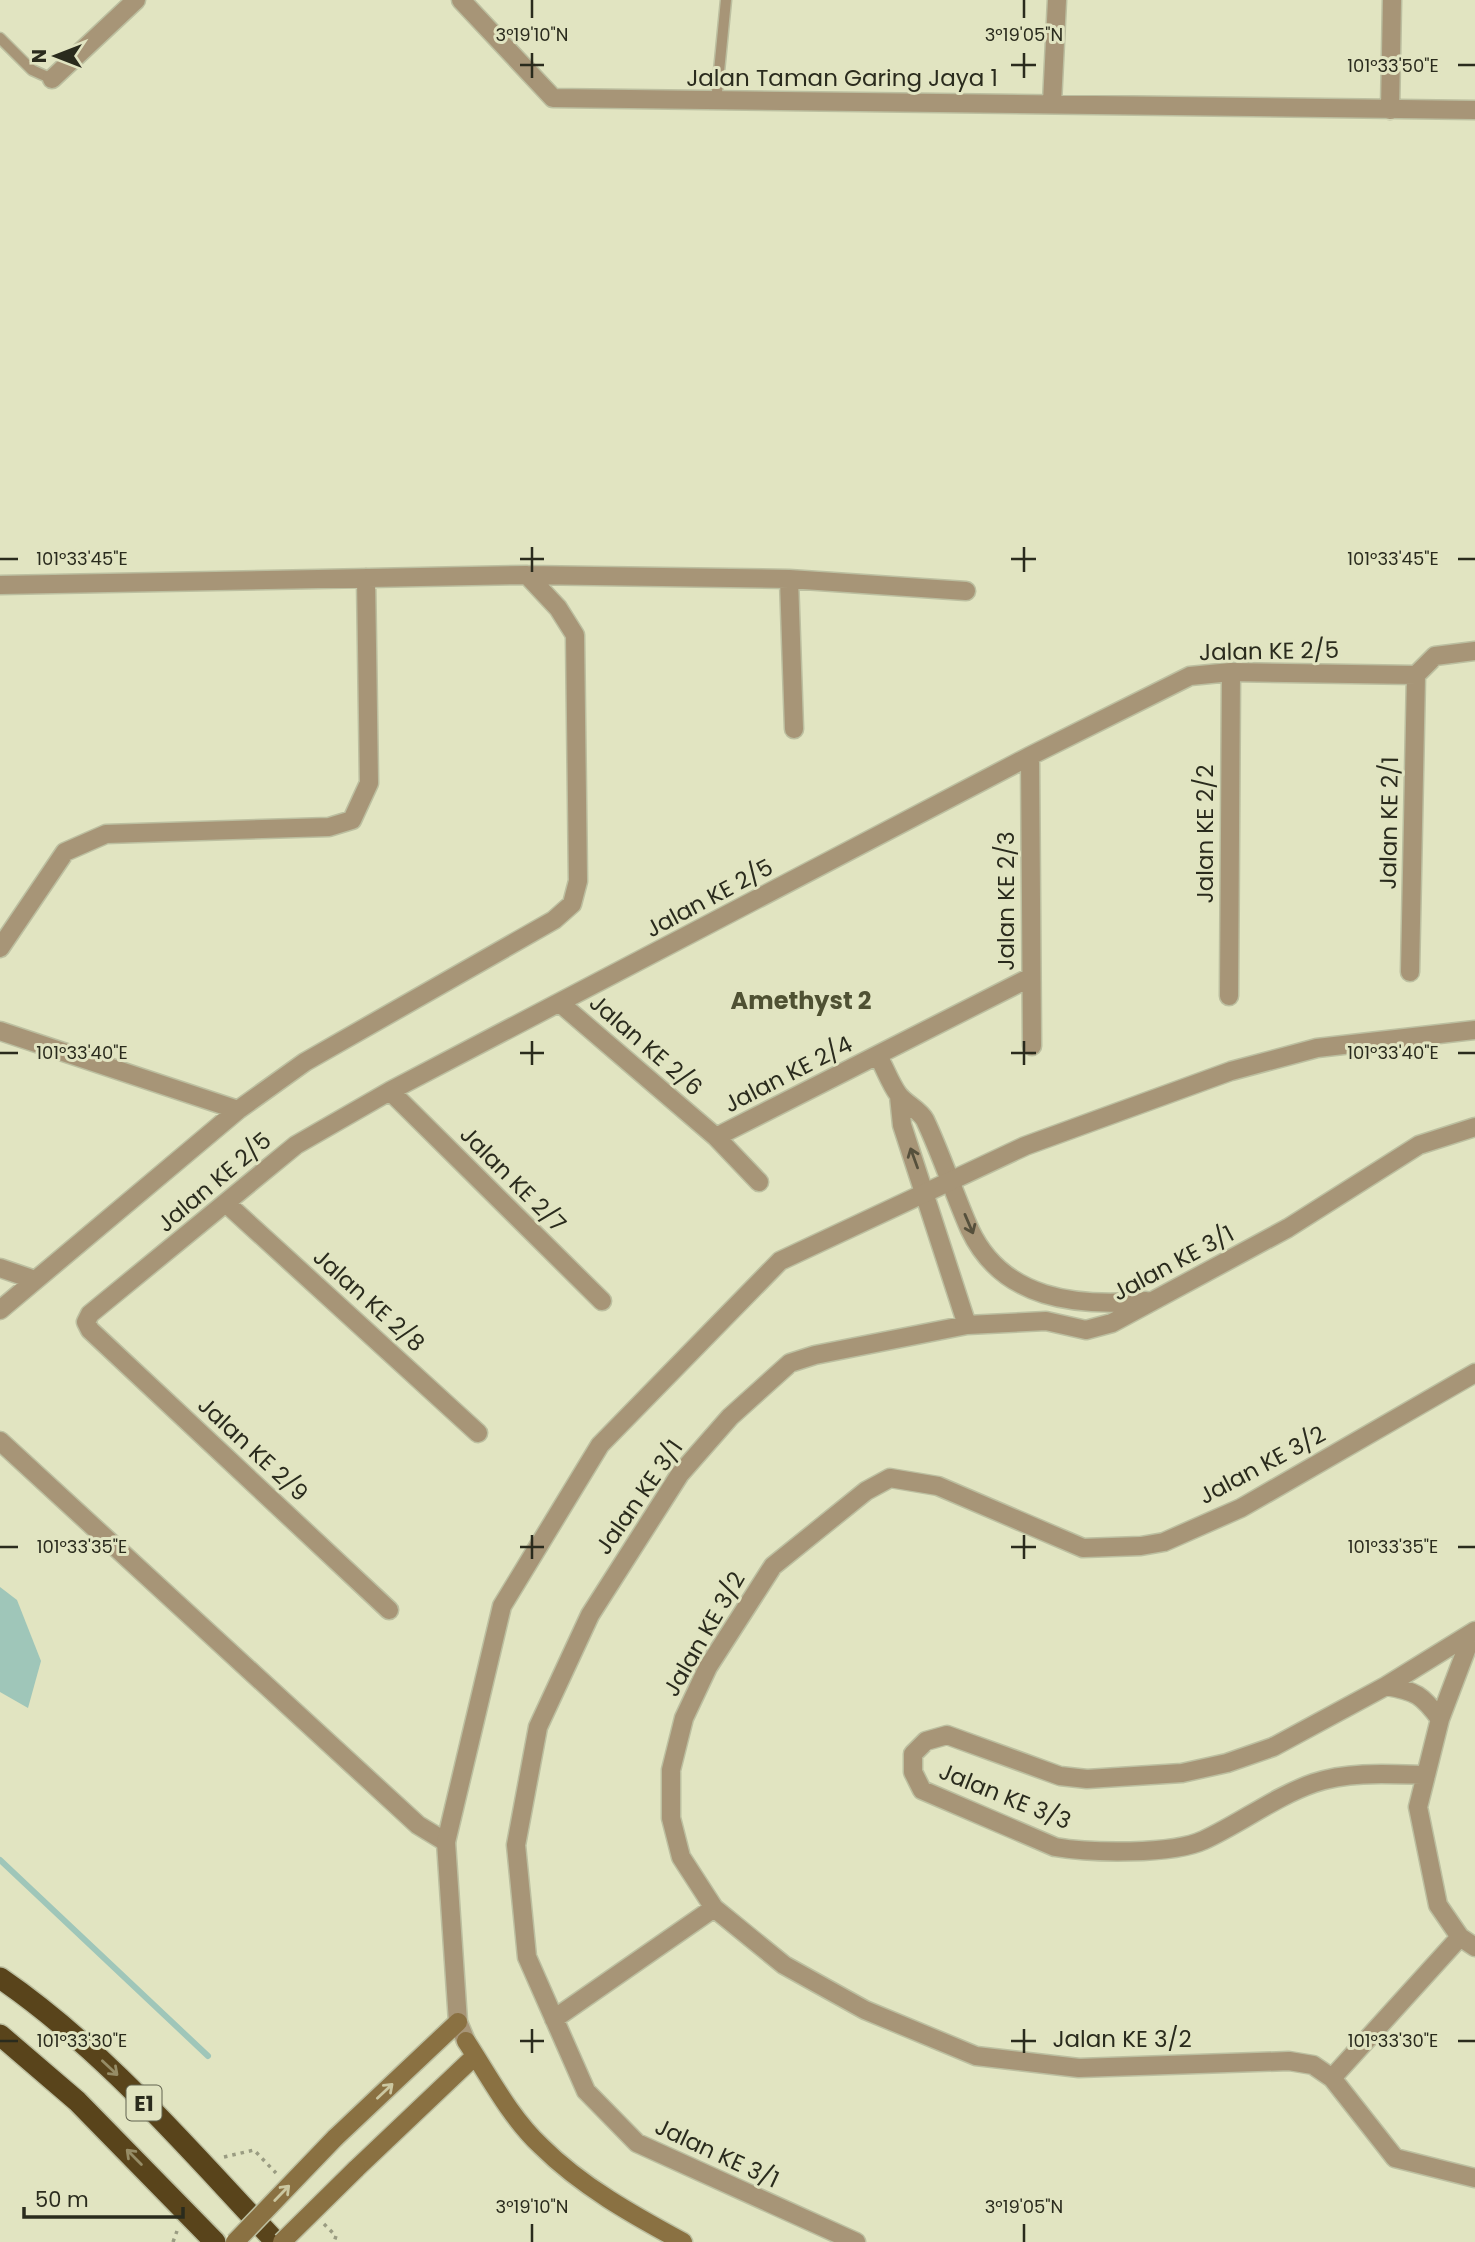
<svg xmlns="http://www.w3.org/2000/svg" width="1475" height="2242" font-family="Poppins,sans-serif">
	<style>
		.water { fill: #9fc6b9 }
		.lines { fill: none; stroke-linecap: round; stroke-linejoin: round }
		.stream { stroke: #9fc6b9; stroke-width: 6 }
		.service-casing { stroke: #bcbfa0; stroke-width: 13 }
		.minor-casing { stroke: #bcbfa0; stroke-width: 21 }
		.tertiary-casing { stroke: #bcbfa0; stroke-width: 21 }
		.secondary-casing { stroke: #bcbfa0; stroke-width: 21 }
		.motorway-casing { stroke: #bcbfa0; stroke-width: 24 }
		.path { stroke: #9a9c82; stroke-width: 3.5; stroke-dasharray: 3.5 5; stroke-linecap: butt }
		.service { stroke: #a79577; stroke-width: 10 }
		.minor { stroke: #a79577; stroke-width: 18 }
		.tertiary { stroke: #a79577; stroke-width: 18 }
		.secondary { stroke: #8a7142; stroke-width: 18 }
		.motorway { stroke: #59441b; stroke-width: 21 }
		.secondary-bridge-casing { stroke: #bcbfa0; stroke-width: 21; stroke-linecap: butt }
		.secondary-bridge { stroke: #8a7142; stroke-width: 18 }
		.oneway { stroke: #56503c }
		.oneway2 { stroke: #968c66 }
		.oneway3 { stroke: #cbc7a1 }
		.ticks { fill: none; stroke: #2a2b1d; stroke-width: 2.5 }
		.labels { text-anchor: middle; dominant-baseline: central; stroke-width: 6; stroke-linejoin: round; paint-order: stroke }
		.shield { fill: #e1e4c1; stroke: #61624e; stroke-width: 2 }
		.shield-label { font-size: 21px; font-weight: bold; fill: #2a2b1d }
		.street-label { font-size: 23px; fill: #2a2b1d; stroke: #e1e4c1 }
		.neighbourhood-label { font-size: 24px; font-weight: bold; fill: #4f5133; stroke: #e1e4c1 }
		.ticks-label { font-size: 18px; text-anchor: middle; fill: #2a2b1d; stroke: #e1e4c1; stroke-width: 6; stroke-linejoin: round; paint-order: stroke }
	</style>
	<rect width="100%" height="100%" fill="#e1e4c1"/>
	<!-- water -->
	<path class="water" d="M 0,1587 L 17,1600 L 41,1661 L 28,1708 L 0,1692 Z"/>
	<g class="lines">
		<!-- stream -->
		<path class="stream" d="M 0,1860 L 208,2056"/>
		<!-- service casing -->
		<g class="service-casing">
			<path id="service" d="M 0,38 L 32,70 L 52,79
				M 716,102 L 726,0"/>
		</g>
		<!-- minor casing -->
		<g class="minor-casing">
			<path id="minor" d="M 461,0 L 553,98 L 1475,110
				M 52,79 L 136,0
				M 1052,103 L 1057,0
				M 1390,110 L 1392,0
				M 789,579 L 794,729
				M 0,585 L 527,575 L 789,579 L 966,591
				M 1416,675 L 1435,656 L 1475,651
				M 1030,756 L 1032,1046
				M 0,948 L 65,852 L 106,834 L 329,827 L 352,820 L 369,783 L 366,578
				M 1410,972 L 1416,675
				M 1229,996 L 1231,672
				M 561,1004 L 716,1137 L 759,1182
				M 0,1031 L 238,1110
				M 878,1056 C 885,1068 890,1083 898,1094 C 905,1104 919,1109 925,1120 C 942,1156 954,1194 970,1230 C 1003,1300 1077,1307 1146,1301
				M 390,1091 L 602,1301
				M 899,1096 L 902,1125 L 967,1325
				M 716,1137 L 1031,977
				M 227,1204 L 478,1433
				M 0,1268 L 35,1280
				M 0,1310 L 238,1110 L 305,1062 L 554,920 L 572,904 L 578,881 L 575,635 L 558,608 L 527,575
				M 1475,1373 L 1241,1508 L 1164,1542 L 1141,1546 L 1083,1548 L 938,1486 L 890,1478 L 866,1491 L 773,1566 L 708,1667 L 684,1718 L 671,1770 L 671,1818 L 681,1857 L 714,1908 L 784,1965 L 865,2010 L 976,2056 L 1079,2068 L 1289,2061 L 1313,2065 L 1332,2078 L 1395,2158 L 1475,2178
				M 0,1441 L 418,1825 L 446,1842
				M 389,1610 L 90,1330 L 86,1322 L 90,1314 L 296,1145 L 390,1091 L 1030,756 L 1190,676 L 1231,672 L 1416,675
				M 1473,1632 L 1440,1719 L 1418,1807 L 1438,1905 L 1460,1937 L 1475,1947
				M 1386,1686 C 1416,1691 1422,1695 1440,1719
				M 1426,1775 C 1390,1774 1348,1771 1314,1783 C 1276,1796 1241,1823 1204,1840 C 1172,1855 1090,1853 1055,1847 L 922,1790 L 913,1772 L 913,1754 L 926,1741 L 947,1735 L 1060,1776 L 1087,1779 L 1182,1773 L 1227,1763 L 1273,1747 L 1386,1686 L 1475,1631
				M 554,2019 L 714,1908
				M 1332,2078 L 1460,1937
				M 856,2242 L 637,2143 L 586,2091 L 527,1957 L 516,1845 L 538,1727 L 590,1615 L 680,1474 L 730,1417 L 790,1363 L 815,1355 L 967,1325 L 1046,1321 L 1086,1330 L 1112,1323 L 1288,1228 L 1419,1145 L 1475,1127"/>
		</g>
		<!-- tertiary casing -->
		<g class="tertiary-casing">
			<path id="tertiary" d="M 466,2041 L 458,2022 L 446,1842 L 502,1606 L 600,1445 L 780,1261 L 1025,1146 L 1231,1071 L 1317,1048 L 1475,1030"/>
		</g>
		<!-- secondary casing -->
		<g class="secondary-casing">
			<path id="secondary" d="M 466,2041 C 489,2076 510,2117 541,2146 C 581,2186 633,2215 683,2242
				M 335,2138 L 458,2022
				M 356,2169 L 475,2056"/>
		</g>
		<!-- motorway casing -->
		<g class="motorway-casing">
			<path id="motorway" d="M 0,1978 C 105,2050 189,2150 276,2242
				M 0,2035 L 77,2101 L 215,2242"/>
		</g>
		<!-- path -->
		<path class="path" d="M 224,2157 L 254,2150 L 276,2173
			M 324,2224 L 336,2236 L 334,2242
			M 173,2242 L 177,2231"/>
		<!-- service -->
		<use href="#service" class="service"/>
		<!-- minor -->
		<use href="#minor" class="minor"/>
		<!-- tertiary -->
		<use href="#tertiary" class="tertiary"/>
		<!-- secondary -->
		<use href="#secondary" class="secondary"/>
		<!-- motorway -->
		<use href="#motorway" class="motorway"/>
		<!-- secondary-bridge casing -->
		<g class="secondary-bridge-casing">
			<path id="secondary-bridge" d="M 235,2242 L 335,2138
				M 282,2242 L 356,2169"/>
		</g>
		<!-- secondary-bridge -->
		<use href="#secondary-bridge" class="secondary-bridge"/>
	</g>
	<!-- one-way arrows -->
	<defs><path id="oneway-shaft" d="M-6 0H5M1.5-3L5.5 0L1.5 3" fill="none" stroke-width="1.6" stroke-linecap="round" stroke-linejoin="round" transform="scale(1.75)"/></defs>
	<g class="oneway">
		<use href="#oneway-shaft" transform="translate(914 1158) rotate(-110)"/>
		<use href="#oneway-shaft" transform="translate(969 1224) rotate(67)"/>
	</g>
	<g class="oneway2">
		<use href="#oneway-shaft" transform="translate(110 2068) rotate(43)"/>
		<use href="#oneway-shaft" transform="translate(134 2157) rotate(-135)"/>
	</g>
	<g class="oneway3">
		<use href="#oneway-shaft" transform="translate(385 2091) rotate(-43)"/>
		<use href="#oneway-shaft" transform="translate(282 2193) rotate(-46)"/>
	</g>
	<!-- ticks -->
	<path class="ticks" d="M 532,0 L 532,18M 1024,0 L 1024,18M 532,53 L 532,78M 1024,53 L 1024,78M 520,65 L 544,65M 1011,65 L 1036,65M 1458,65 L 1475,65M 532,547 L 532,572M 1024,547 L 1024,572M 0,559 L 18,559M 520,559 L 544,559M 1011,559 L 1036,559M 1458,559 L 1475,559M 532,1041 L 532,1065M 1024,1041 L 1024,1065M 0,1053 L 18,1053M 520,1053 L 544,1053M 1011,1053 L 1036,1053M 1458,1053 L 1475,1053M 532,1535 L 532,1559M 1024,1535 L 1024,1559M 0,1547 L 18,1547M 520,1547 L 544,1547M 1011,1547 L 1036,1547M 1458,1547 L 1475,1547M 532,2029 L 532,2053M 1024,2029 L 1024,2053M 0,2041 L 18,2041M 520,2041 L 544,2041M 1011,2041 L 1036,2041M 1458,2041 L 1475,2041M 532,2224 L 532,2242M 1024,2224 L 1024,2242"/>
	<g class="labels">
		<!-- shield labels -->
		<rect class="shield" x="126.5" y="2085.5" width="35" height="35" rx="5"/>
		<g class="shield-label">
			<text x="144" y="2103">E1</text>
		</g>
		<!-- street labels -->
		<g class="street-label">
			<text x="842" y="78">Jalan Taman Garing Jaya 1</text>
			<text transform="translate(1269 651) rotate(-1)">Jalan KE 2/5</text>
			<text transform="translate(1389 823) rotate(-89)">Jalan KE 2/1</text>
			<text transform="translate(1205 834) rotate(-90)">Jalan KE 2/2</text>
			<text transform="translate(709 898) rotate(-28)">Jalan KE 2/5</text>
			<text transform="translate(1006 901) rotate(-90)">Jalan KE 2/3</text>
			<text transform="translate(646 1045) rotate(41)">Jalan KE 2/6</text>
			<text transform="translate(788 1074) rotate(-27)">Jalan KE 2/4</text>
			<text transform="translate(513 1179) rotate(45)">Jalan KE 2/7</text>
			<text transform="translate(214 1182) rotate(-40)">Jalan KE 2/5</text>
			<text transform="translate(1173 1263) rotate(-28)">Jalan KE 3/1</text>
			<text transform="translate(369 1300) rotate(42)">Jalan KE 2/8</text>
			<text transform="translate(253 1449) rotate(43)">Jalan KE 2/9</text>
			<text transform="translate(1262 1465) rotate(-28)">Jalan KE 3/2</text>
			<text transform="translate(639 1497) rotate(-55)">Jalan KE 3/1</text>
			<text transform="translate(704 1634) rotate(-60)">Jalan KE 3/2</text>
			<text transform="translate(1005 1796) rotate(22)">Jalan KE 3/3</text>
			<text x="1122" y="2039">Jalan KE 3/2</text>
			<text transform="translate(717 2153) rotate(25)">Jalan KE 3/1</text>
		</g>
		<!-- neighbourhood labels -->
		<g class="neighbourhood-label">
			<text x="801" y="1000">Amethyst 2</text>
		</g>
	</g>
	<g class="ticks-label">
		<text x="532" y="41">3°19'10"N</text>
		<text x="1024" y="41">3°19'05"N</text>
		<text x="1393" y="72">101°33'50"E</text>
		<text x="1393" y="565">101°33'45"E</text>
		<text x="82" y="565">101°33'45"E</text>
		<text x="1393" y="1059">101°33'40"E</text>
		<text x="82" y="1059">101°33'40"E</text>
		<text x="1393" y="1553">101°33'35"E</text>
		<text x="82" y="1553">101°33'35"E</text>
		<text x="1393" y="2047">101°33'30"E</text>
		<text x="82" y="2047">101°33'30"E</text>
		<text x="532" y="2213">3°19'10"N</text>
		<text x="1024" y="2213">3°19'05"N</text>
	</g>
	<!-- north arrow -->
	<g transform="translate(56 56) rotate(270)" stroke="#e1e4c1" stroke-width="5" paint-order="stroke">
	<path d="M0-5L12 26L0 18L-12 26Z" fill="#2a2b1d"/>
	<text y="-10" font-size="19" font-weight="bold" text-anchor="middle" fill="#2a2b1d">N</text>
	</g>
	<!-- scale -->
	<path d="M24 2207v10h159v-10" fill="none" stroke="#2a2b1d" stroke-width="3.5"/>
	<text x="35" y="2207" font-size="21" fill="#2a2b1d" stroke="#e1e4c1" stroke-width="5" paint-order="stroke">50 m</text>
</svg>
